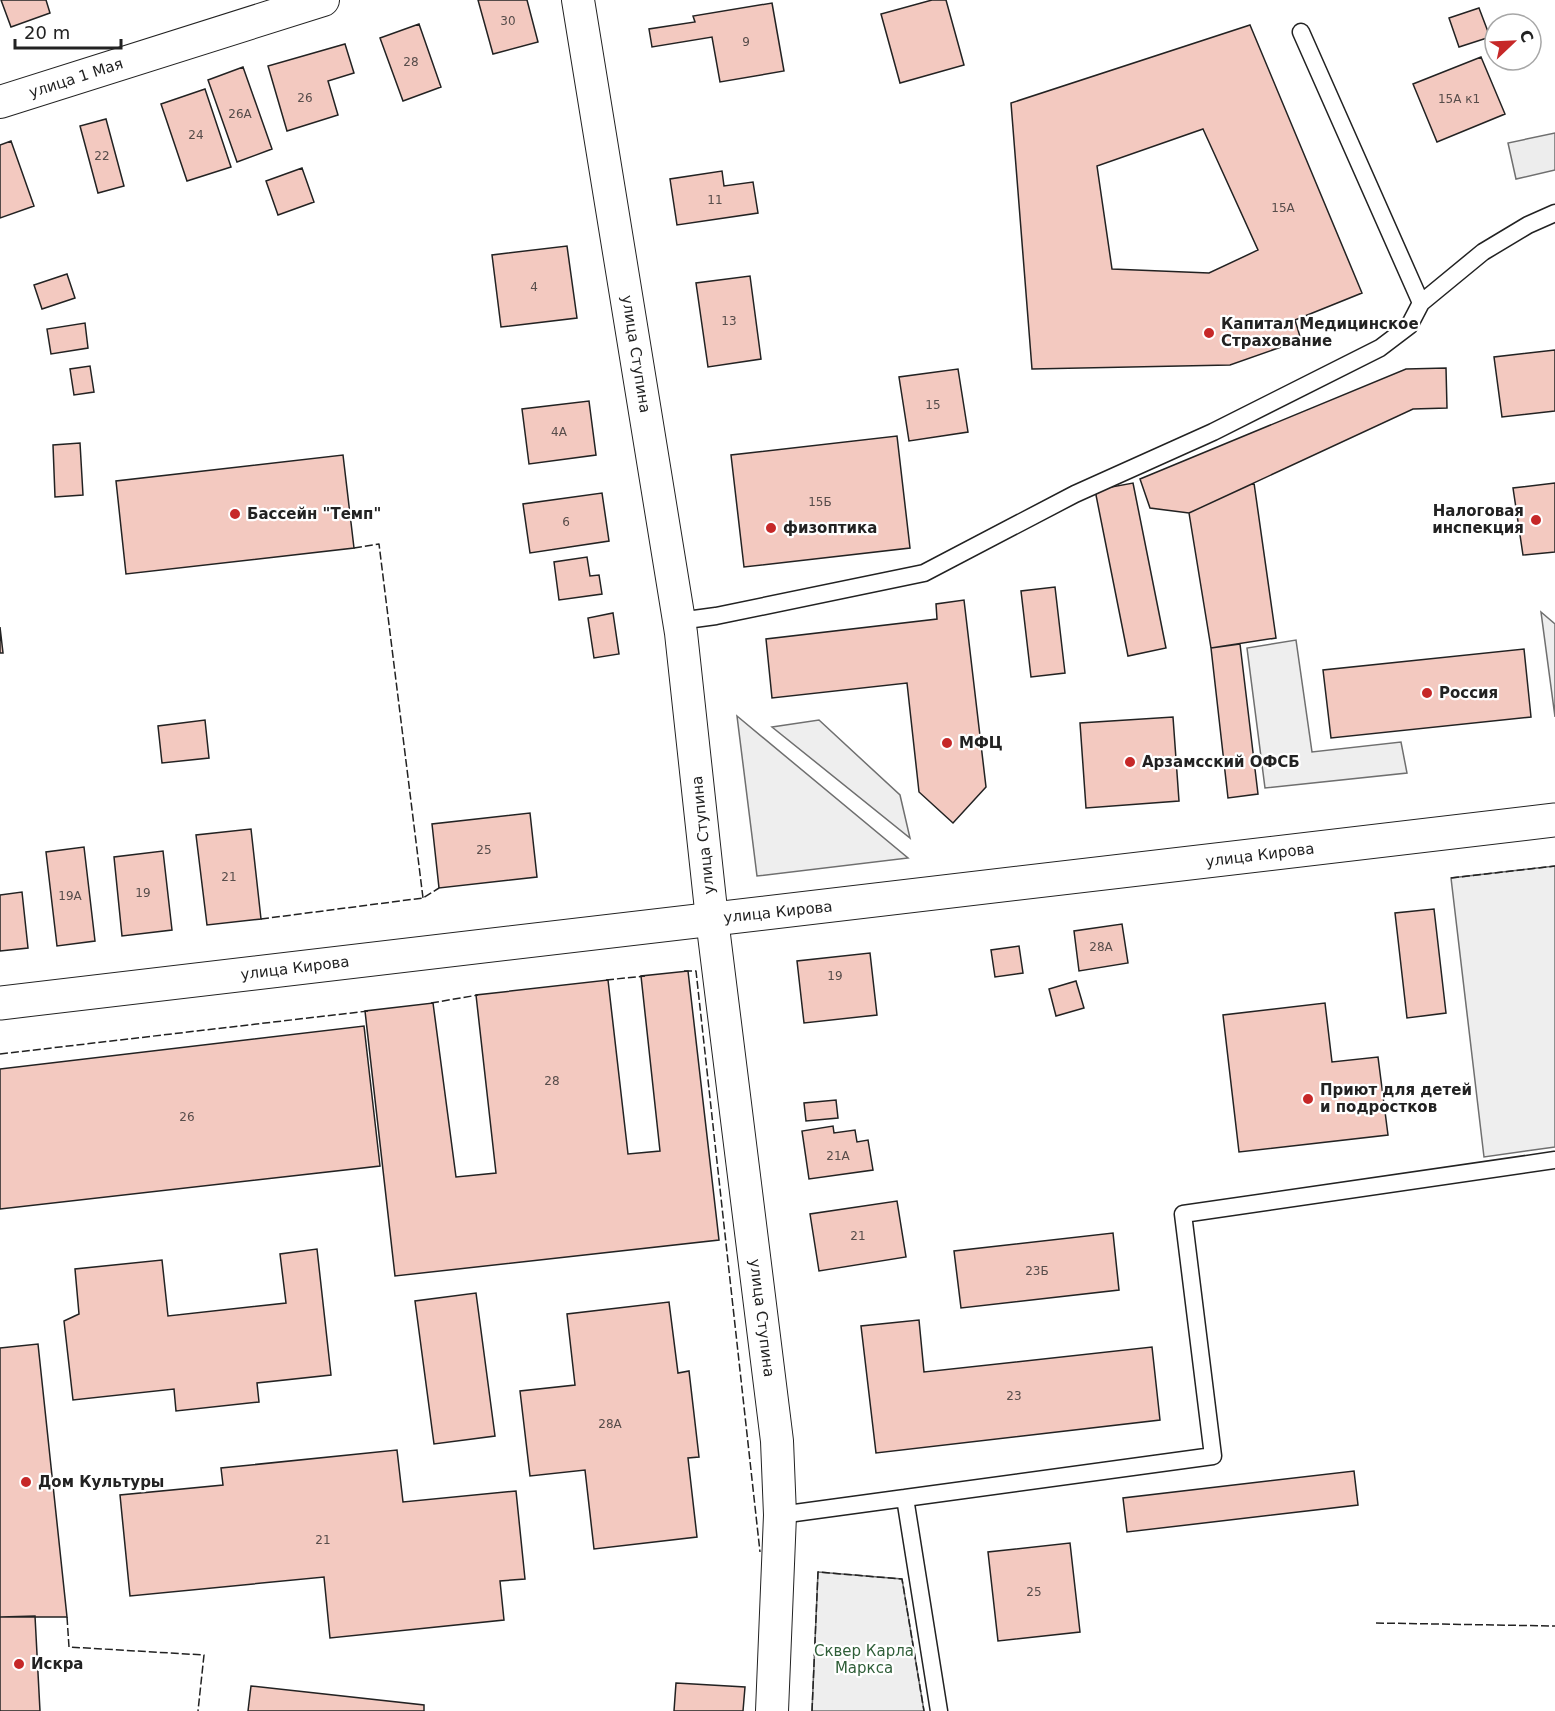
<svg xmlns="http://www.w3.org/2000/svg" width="1555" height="1711" font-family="'DejaVu Sans',sans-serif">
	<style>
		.green { fill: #eee; stroke: #6f6f6f; stroke-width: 1.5 }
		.parking { fill: #ededed; stroke: #6f6f6f; stroke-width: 1.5 }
		.building { fill: #f3c9c0; stroke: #222; stroke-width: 1.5; fill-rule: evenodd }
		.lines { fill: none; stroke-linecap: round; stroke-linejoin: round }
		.service-casing { stroke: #222; stroke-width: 19 }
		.minor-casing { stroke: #222; stroke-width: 34 }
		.tertiary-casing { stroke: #222; stroke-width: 35 }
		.service { stroke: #fff; stroke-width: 16 }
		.minor { stroke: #fff; stroke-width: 32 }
		.tertiary { stroke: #fff; stroke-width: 33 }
		.fence { stroke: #222; stroke-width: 1.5; stroke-dasharray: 8 3; stroke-linecap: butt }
		.poi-dot { fill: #c62828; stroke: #fff; stroke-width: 2 }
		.labels { text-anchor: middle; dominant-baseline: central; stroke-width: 4.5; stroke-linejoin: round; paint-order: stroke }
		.number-label { font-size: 12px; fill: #564c4a }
		.street-label { font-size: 15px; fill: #222; stroke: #fff }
		.poi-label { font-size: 15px; font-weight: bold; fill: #222; stroke: #fff; text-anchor: start }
		.park-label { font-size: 15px; fill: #2f5e38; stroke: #fff }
	</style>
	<rect width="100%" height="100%" fill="#fff"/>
	<!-- green -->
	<path class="green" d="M 1541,612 L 1555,624 L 1555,717 Z
		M 1296,640 L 1312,752 L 1401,742 L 1407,773 L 1265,788 L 1247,648 Z
		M 737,716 L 908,858 L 757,876 Z
		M 819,720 L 900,795 L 910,838 L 772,727 Z
		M 1555,866 L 1555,1147 L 1484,1157 L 1451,878 Z
		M 818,1572 L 902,1579 L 924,1711 L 812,1711 Z"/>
	<!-- parking -->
	<path class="parking" d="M 1555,133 L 1555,170 L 1516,179 L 1508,143 Z"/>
	<!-- building -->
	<path class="building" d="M 1,0 L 46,0 L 50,13 L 11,27 Z
		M 478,0 L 527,0 L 538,42 L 493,54 Z
		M 932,0 L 946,0 L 964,65 L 900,83 L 881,14 Z
		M 772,3 L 784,71 L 720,82 L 712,37 L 652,47 L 649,29 L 695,22 L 693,16 Z
		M 1479,8 L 1490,37 L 1459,47 L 1449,18 Z
		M 419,24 L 441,87 L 403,101 L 380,38 Z
		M 1250,25 L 1362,293 L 1295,320 L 1301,340 L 1230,365 L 1032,369 L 1011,103 ZM 1203,129 L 1258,250 L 1209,273 L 1112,269 L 1097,166 Z
		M 345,44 L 354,73 L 328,81 L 338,115 L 287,131 L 268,66 Z
		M 1481,57 L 1505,114 L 1437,142 L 1413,84 Z
		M 243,67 L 272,149 L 237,162 L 208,80 Z
		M 205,89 L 231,167 L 187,181 L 161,104 Z
		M 106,119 L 124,186 L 98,193 L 80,126 Z
		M 11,141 L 34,206 L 0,218 L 0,145 Z
		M 302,168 L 314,202 L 278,215 L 266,181 Z
		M 722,171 L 724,186 L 753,182 L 758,213 L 677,225 L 670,179 Z
		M 567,246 L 577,318 L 501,327 L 492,255 Z
		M 67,274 L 75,298 L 42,309 L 34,285 Z
		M 750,276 L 761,359 L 708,367 L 696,283 Z
		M 85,323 L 88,348 L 51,354 L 47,329 Z
		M 1555,350 L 1555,411 L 1502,417 L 1494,357 Z
		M 90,366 L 94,392 L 74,395 L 70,369 Z
		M 1446,368 L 1447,408 L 1413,409 L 1189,513 L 1150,508 L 1140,479 L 1406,369 Z
		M 958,369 L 968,432 L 909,441 L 899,377 Z
		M 589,401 L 596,455 L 529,464 L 522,409 Z
		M 897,436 L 910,548 L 744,567 L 731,455 Z
		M 80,443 L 83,495 L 55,497 L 53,445 Z
		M 343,455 L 354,548 L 126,574 L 116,481 Z
		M 1133,483 L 1166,648 L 1128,656 L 1095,490 Z
		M 1254,483 L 1276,638 L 1211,648 L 1189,513 Z
		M 1555,483 L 1555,552 L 1523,555 L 1513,488 Z
		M 602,493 L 609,541 L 530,553 L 523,504 Z
		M 587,557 L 590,576 L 599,575 L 602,594 L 559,600 L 554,562 Z
		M 1055,587 L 1065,673 L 1031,677 L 1021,591 Z
		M 964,600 L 986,787 L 953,823 L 919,792 L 907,683 L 772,698 L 766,639 L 937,619 L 936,604 Z
		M 613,613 L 619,654 L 594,658 L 588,618 Z
		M 0,627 L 3,653 L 0,653 Z
		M 1240,644 L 1258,794 L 1228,798 L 1211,648 Z
		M 1524,649 L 1531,717 L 1331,738 L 1323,670 Z
		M 1173,717 L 1179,801 L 1086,808 L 1080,723 Z
		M 205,720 L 209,758 L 162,763 L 158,726 Z
		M 530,813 L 537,877 L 439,888 L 432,824 Z
		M 251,829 L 261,919 L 207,925 L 196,835 Z
		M 84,847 L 95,941 L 57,946 L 46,852 Z
		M 163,851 L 172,930 L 122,936 L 114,857 Z
		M 22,892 L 28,948 L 0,951 L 0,895 Z
		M 1434,909 L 1446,1013 L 1407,1018 L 1395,913 Z
		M 1122,924 L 1128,963 L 1079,971 L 1074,931 Z
		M 1019,946 L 1023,973 L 995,977 L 991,950 Z
		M 870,953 L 877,1015 L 804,1023 L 797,961 Z
		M 688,971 L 719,1240 L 395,1276 L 365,1011 L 433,1003 L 456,1177 L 496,1173 L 476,995 L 608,980 L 628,1154 L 660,1151 L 641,976 Z
		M 1076,981 L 1084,1008 L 1056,1016 L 1049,989 Z
		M 1325,1003 L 1332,1062 L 1378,1057 L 1388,1135 L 1239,1152 L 1223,1015 Z
		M 364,1026 L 380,1166 L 0,1209 L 0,1069 Z
		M 836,1100 L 838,1118 L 806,1121 L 804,1103 Z
		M 833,1126 L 834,1133 L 855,1130 L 857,1142 L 868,1140 L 873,1170 L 809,1179 L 802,1131 Z
		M 897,1201 L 906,1257 L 819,1271 L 810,1214 Z
		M 1113,1233 L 1119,1290 L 961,1308 L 954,1251 Z
		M 317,1249 L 331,1375 L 257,1383 L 259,1402 L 176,1411 L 174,1389 L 73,1400 L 64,1321 L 79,1314 L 75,1269 L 162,1260 L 168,1316 L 286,1303 L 280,1254 Z
		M 476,1293 L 495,1436 L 434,1444 L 415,1301 Z
		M 669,1302 L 678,1373 L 689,1371 L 699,1457 L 688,1458 L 697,1537 L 594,1549 L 585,1470 L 530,1476 L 520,1391 L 575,1385 L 567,1314 Z
		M 919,1320 L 924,1372 L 1152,1347 L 1160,1420 L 876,1453 L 861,1326 Z
		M 38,1344 L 67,1617 L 0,1617 L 0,1348 Z
		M 397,1450 L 403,1502 L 516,1491 L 525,1579 L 500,1581 L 504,1620 L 330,1638 L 324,1577 L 130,1596 L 120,1495 L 223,1485 L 221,1468 Z
		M 1354,1471 L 1358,1505 L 1127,1532 L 1123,1498 Z
		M 1070,1543 L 1080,1632 L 998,1641 L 988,1552 Z
		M 35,1616 L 40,1711 L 0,1711 L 0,1617 Z
		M 676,1683 L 745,1687 L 743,1711 L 674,1711 Z
		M 251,1686 L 424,1705 L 424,1711 L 248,1711 Z"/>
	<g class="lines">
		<!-- service casing -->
		<g class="service-casing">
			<path id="service" d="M 1301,32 L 1421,303 L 1483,252 L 1528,225 L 1555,213
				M 679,621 L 716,616 L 924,573 L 1075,494 L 1213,432 L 1380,348 L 1409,326 L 1421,303
				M 905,1498 L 1213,1456 L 1183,1214 L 1555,1160
				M 780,1515 L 905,1498 L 939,1711"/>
		</g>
		<!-- minor casing -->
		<g class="minor-casing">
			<path id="minor" d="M 578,0 L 681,633 L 712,919 L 777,1441 L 780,1515 L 772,1711
				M 0,102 L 323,0"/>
		</g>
		<!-- tertiary casing -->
		<g class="tertiary-casing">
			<path id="tertiary" d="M 0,1003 L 1555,820"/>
		</g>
		<!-- service -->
		<use href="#service" class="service"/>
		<!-- minor -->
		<use href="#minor" class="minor"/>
		<!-- tertiary -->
		<use href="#tertiary" class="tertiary"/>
		<!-- fence -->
		<path class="fence" d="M 354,548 L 379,544 L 423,898
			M 1451,878 L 1555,866
			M 261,919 L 423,898 L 439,888
			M 684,971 L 696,971 L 760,1552
			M 606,980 L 645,976
			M 431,1003 L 478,995
			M 0,1054 L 368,1011
			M 67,1617 L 69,1647 L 204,1655 L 198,1711
			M 1376,1623 L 1555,1626
			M 812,1711 L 818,1572 L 902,1579 L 924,1711"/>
	</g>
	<!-- markers -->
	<g class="poi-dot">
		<circle cx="1209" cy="333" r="6"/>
		<circle cx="235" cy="514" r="6"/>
		<circle cx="1536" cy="520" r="6"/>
		<circle cx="771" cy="528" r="6"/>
		<circle cx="1427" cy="693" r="6"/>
		<circle cx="947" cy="743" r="6"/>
		<circle cx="1130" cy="762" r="6"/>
		<circle cx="1308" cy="1099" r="6"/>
		<circle cx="26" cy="1482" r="6"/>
		<circle cx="19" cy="1664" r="6"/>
	</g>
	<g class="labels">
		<!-- number labels -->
		<g class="number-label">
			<text x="508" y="21">30</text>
			<text x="746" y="42">9</text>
			<text x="411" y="62">28</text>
			<text x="305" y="98">26</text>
			<text x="1459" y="99">15А к1</text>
			<text x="240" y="114">26А</text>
			<text x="196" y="135">24</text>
			<text x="102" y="156">22</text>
			<text x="715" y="200">11</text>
			<text x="1283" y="208">15А</text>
			<text x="534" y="287">4</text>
			<text x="729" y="321">13</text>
			<text x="933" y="405">15</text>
			<text x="559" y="432">4А</text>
			<text x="820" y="502">15Б</text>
			<text x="566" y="522">6</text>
			<text x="484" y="850">25</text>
			<text x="229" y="877">21</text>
			<text x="143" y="893">19</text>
			<text x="70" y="896">19А</text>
			<text x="1101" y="947">28А</text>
			<text x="835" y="976">19</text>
			<text x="552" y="1081">28</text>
			<text x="187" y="1117">26</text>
			<text x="838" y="1156">21А</text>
			<text x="858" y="1236">21</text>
			<text x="1037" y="1271">23Б</text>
			<text x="1014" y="1396">23</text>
			<text x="610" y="1424">28А</text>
			<text x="323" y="1540">21</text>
			<text x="1034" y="1592">25</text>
		</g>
		<!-- street labels -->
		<g class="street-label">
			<text transform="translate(76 78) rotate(-18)">улица 1 Мая</text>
			<text transform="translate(636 354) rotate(81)">улица Ступина</text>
			<text transform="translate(703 835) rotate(-96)">улица Ступина</text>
			<text transform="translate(1260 855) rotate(-7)">улица Кирова</text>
			<text transform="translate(778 912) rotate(-6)">улица Кирова</text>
			<text transform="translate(295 968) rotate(-7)">улица Кирова</text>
			<text transform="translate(762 1318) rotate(83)">улица Ступина</text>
		</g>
		<!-- poi labels -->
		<g class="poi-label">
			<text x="1221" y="324">Капитал Медицинское<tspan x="1221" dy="17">Страхование</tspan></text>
			<text x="1524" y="511" text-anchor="end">Налоговая<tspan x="1524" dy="17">инспекция</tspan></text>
			<text x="247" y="514">Бассейн "Темп"</text>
			<text x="783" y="528">физоптика</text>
			<text x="1439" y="693">Россия</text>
			<text x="959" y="743">МФЦ</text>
			<text x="1142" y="762">Арзамсский ОФСБ</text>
			<text x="1320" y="1090">Приют для детей<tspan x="1320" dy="17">и подростков</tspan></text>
			<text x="38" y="1482">Дом Культуры</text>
			<text x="31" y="1664">Искра</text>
		</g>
		<!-- park labels -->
		<g class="park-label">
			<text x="864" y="1651">Сквер Карла<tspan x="864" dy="17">Маркса</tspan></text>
		</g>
	</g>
	<!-- north arrow -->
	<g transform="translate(1513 42) rotate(67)"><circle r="28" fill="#ffffff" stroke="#a7a7a7" stroke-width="1.5"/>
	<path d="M0-4.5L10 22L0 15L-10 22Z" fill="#c62828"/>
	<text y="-9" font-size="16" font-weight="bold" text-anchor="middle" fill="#222222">С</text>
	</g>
	<!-- scale -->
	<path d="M15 39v9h106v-9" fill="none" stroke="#222222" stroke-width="3"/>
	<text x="24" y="39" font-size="18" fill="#222222" stroke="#ffffff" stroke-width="4.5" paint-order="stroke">20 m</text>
</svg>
